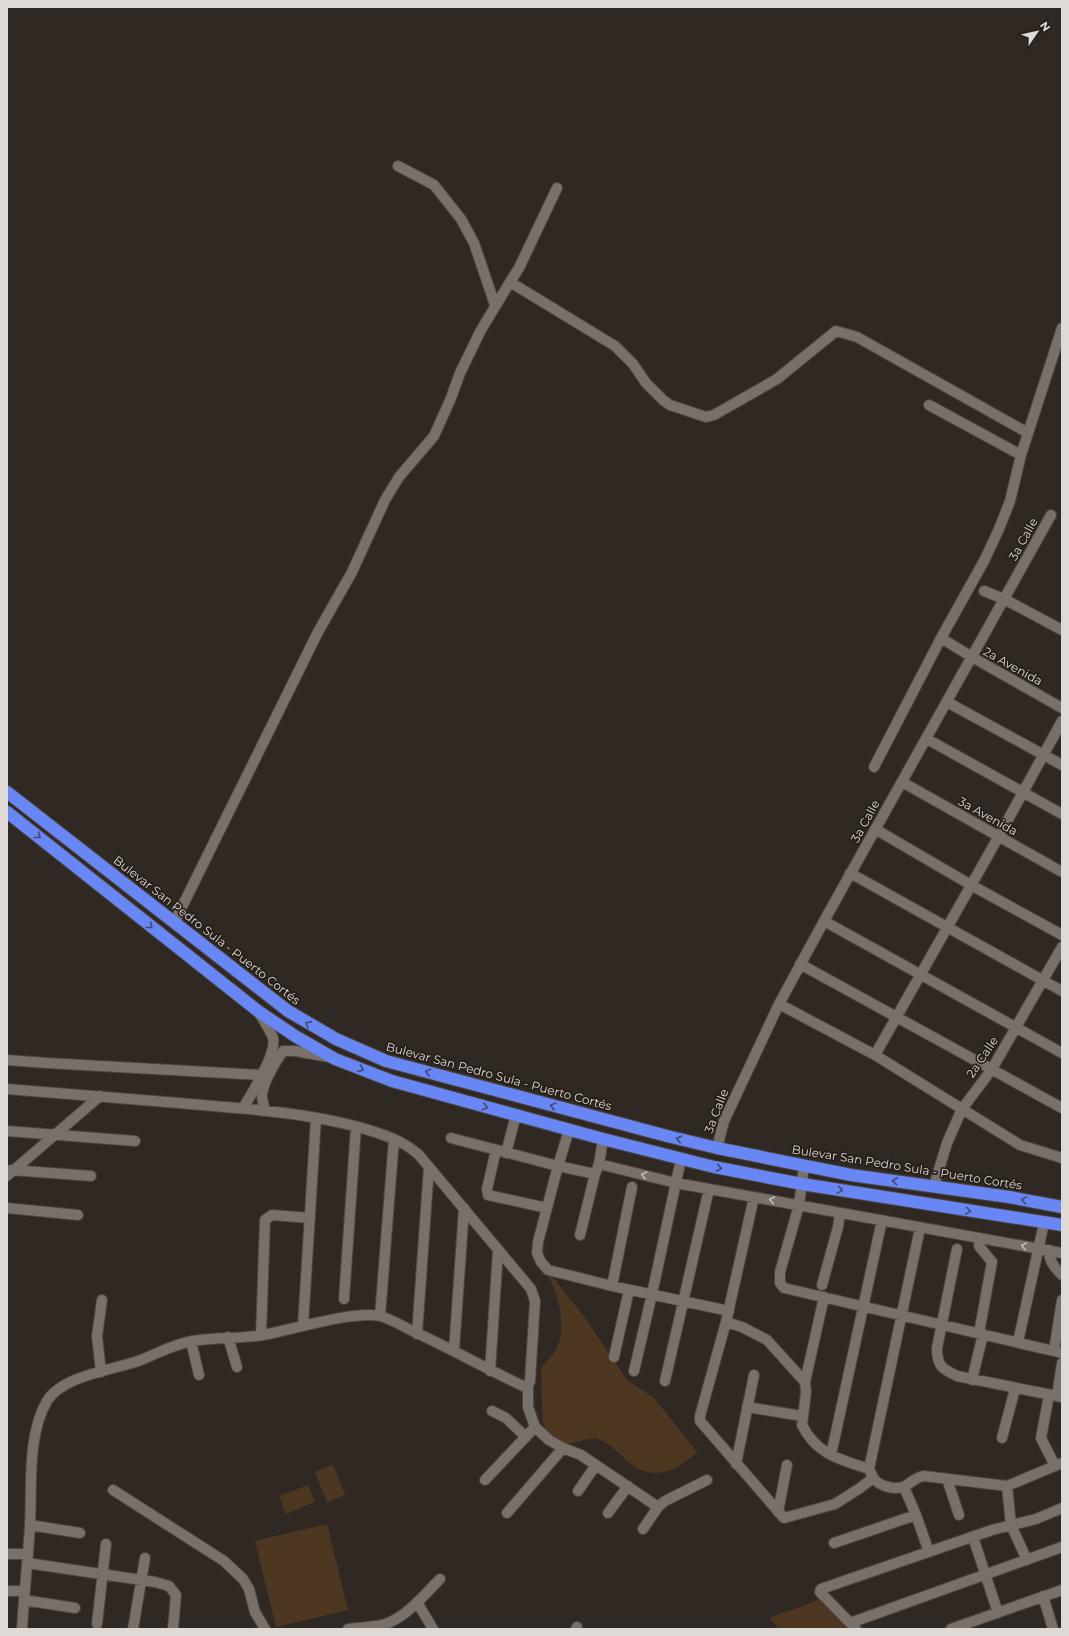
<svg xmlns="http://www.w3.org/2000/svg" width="1069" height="1636" font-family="Montserrat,sans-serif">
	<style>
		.green { fill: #4e3721 }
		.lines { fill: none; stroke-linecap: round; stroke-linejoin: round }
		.minor-casing { stroke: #4c4541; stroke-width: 12 }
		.highway-casing { stroke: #4c4541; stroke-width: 14 }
		.minor { stroke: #787069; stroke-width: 10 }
		.highway { stroke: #6986f5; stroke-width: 12 }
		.oneway { stroke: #414871 }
		.oneway2 { stroke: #c5c0bb }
		.labels { text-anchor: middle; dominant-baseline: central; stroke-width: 3.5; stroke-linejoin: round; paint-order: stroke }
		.street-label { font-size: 12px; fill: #dfdad6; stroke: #261f19 }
	</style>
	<rect width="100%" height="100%" fill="#302923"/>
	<!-- green -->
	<path class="green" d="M 545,1271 L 556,1281 L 585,1318 L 627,1380 L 654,1398 L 697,1452 C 674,1473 651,1483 625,1459 C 617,1452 609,1442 598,1439 C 585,1436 564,1451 555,1440 C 550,1435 545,1429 543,1422 C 542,1418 543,1412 542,1407 C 542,1394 541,1380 541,1367 C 548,1360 556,1353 559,1343 C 565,1320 558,1290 545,1271 Z
		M 333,1465 L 345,1495 L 327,1502 L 315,1472 Z
		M 308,1485 L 315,1502 L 286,1514 L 279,1496 Z
		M 327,1524 L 348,1610 L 276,1627 L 255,1541 Z
		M 821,1599 L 851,1629 L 779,1629 L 770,1618 Z"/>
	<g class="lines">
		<!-- minor casing -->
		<g class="minor-casing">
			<path id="minor" d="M 398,166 L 434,185 L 461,219 L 474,243 L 495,305
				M 557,188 L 519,268 L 510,282 L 615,346 L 633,364 L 646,383 L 663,400 L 670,405 L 706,417 L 714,415 L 777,379 L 836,331 L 857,337 L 1028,433
				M 929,405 L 1021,455
				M 984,591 L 1004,599 L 1062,630
				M 941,638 L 972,657 L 1062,708
				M 947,702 L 1062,765
				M 927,739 L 1062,814
				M 874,767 L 941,638 L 984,561 L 999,529 L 1010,501 L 1021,455 L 1062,328
				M 902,782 L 1062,872
				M 875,829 L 971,885 L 1062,935
				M 850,873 L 1062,991
				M 824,921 L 1062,1053
				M 174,923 L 318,632 L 352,572 L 385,500 L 399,477 L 434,436 L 451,398 L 460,373 L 481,330 L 510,282
				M 800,964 L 1062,1108
				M 779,1004 L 875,1055 L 1020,1145 L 1062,1158
				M 875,1055 L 999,836 L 1062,721
				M 7,1060 L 47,1063 L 262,1075
				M 7,1089 C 65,1094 122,1098 179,1103 C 247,1109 331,1113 394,1139 C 404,1143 412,1149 419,1155 L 531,1289 L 535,1301 L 530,1381 L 528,1386 L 528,1407 L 535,1427 L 549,1440 L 563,1448 L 581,1455 L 658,1507
				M 243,1108 C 251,1095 277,1053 273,1038 C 270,1029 263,1020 258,1011
				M 265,1111 C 264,1106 262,1100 262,1095 C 263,1082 276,1061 283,1051 L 295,1051 L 329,1057
				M 569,1130 L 558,1166 L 538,1242 L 537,1253 L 541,1262 L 548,1270 L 612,1286 L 729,1311
				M 7,1131 L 135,1141
				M 451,1138 L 558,1166 L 595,1174
				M 717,1148 L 724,1121 L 779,1004 L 824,921 L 1051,515
				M 496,1150 L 487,1189 L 488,1195 L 547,1208
				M 506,1153 L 516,1115
				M 599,1164 L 676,1183 L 1062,1253
				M 804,1166 L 799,1205 L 780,1272 L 780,1283 L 784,1288 L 1062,1353
				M 11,1170 L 91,1176
				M 7,1176 L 100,1096
				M 934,1186 L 947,1143 L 962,1109 L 992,1069 L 1062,947
				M 754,1197 L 726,1322 L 700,1416 L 700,1421 L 784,1518 L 835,1504 L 860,1488 L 873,1478
				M 7,1208 L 78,1215
				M 580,1235 L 595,1174 L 599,1164 L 603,1139
				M 957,1249 L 937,1348 C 937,1366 942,1369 957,1376 L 1057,1396
				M 1049,1250 C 1049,1261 1054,1267 1062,1275
				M 822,1285 L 838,1227 L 840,1213
				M 612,1286 L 632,1187
				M 344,1299 L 356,1127
				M 380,1316 L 394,1139
				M 726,1322 L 742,1327 L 767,1340 L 805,1382 L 806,1392 L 802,1425 C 816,1454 841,1460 869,1469 C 870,1471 872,1475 873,1478 C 879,1486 896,1491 905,1486 C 912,1482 916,1477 924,1476 L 1007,1486 L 1062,1463
				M 303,1326 L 316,1118
				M 979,1333 L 992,1262 L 979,1246 L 980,1238
				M 417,1334 L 429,1167
				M 261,1335 L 265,1220 L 272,1215 L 310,1218
				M 228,1337 L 237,1367
				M 191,1341 L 199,1375
				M 1018,1342 L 1044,1223
				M 454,1351 L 464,1208
				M 1054,1351 L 1062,1300
				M 614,1357 L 629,1290
				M 1062,1363 L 1057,1396 L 1062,1397
				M 490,1371 L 498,1251
				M 634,1371 L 652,1294 L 681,1159
				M 101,1372 L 97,1336 L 102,1300
				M 972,1380 L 983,1334
				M 665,1381 L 709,1189
				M 805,1382 L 824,1297
				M 1049,1395 L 1041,1438 L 1055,1466
				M 747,1407 L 802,1416
				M 492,1411 L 506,1418 L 526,1437
				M 1002,1438 L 1015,1389
				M 831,1455 L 882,1220
				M 736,1464 L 754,1375
				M 869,1469 L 920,1228
				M 947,1479 L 959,1515
				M 485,1480 L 535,1427
				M 1007,1486 L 1011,1525 L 1027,1560
				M 904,1487 L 916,1515
				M 113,1490 L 224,1561 L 243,1579 L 249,1589 L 255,1612 L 265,1629
				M 578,1491 L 596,1465
				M 778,1512 L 787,1465
				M 507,1513 L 563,1448
				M 608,1513 L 628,1486
				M 30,1525 L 80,1533
				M 643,1529 L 658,1507 L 665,1501 L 707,1480
				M 973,1537 L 998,1613
				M 834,1543 L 916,1515 L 929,1552
				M 7,1554 L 27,1554
				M 27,1563 L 155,1582 L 169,1586 L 176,1595 L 173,1629
				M 7,1591 L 25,1591
				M 1043,1596 L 1053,1629
				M 24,1600 L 75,1608
				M 417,1602 L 433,1629
				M 850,1623 L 1062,1547
				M 97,1624 L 106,1544
				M 22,1629 C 24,1594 28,1560 30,1525 C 32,1487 27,1435 47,1401 C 63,1375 114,1370 141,1360 C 158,1353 174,1344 193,1341 C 216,1337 240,1339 263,1335 C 292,1330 354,1310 380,1316 C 392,1319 405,1328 417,1333 C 453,1350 487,1369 523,1386 L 528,1386
				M 133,1629 L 145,1558
				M 348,1629 C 359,1628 371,1627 382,1625 C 405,1619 424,1595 440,1579
				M 576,1629 L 577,1627
				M 856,1629 L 820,1592 L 821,1589 L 992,1530 L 1036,1519 L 1062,1508
				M 951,1629 L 1062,1590"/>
		</g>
		<!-- highway casing -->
		<g class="highway-casing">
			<path id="highway" d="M 7,792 L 288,1011 L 336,1039 L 386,1061 L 667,1136 L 717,1148 L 851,1175 L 1009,1197 L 1062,1207
				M 7,812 L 258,1011 L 295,1036 L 335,1059 L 392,1081 L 603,1139 L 714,1167 L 802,1184 L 1062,1225"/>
		</g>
		<!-- minor -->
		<use href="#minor" class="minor"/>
		<!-- highway -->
		<use href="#highway" class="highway"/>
	</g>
	<!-- one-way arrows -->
	<defs><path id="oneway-chevron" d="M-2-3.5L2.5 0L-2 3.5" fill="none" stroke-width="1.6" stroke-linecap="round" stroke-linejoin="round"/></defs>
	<g class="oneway">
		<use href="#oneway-chevron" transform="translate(38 836) rotate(38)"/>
		<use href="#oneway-chevron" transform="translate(150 926) rotate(39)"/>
		<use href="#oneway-chevron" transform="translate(308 1024) rotate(-151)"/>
		<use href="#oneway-chevron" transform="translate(361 1069) rotate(21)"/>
		<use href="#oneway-chevron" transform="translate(428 1072) rotate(-165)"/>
		<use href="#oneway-chevron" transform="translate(553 1106) rotate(-165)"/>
		<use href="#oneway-chevron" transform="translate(485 1107) rotate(15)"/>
		<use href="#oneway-chevron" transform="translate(679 1139) rotate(-167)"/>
		<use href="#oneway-chevron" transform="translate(719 1168) rotate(11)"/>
		<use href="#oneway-chevron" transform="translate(895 1181) rotate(-172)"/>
		<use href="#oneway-chevron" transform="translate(840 1190) rotate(9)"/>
		<use href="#oneway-chevron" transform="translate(1024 1200) rotate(-170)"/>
		<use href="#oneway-chevron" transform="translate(968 1211) rotate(9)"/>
	</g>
	<g class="oneway2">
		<use href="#oneway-chevron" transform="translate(644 1175) rotate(-166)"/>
		<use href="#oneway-chevron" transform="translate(772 1200) rotate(-170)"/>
		<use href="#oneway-chevron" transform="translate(1024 1246) rotate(-170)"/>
	</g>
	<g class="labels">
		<!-- street labels -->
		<g class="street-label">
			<text transform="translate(1023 539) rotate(-61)">3a Calle</text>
			<text transform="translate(1013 666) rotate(29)">2a Avenida</text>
			<text transform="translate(988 816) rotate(29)">3a Avenida</text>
			<text transform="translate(865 821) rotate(-61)">3a Calle</text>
			<text transform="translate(207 930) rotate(38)">Bulevar San Pedro Sula - Puerto Cortés</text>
			<text transform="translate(982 1057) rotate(-56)">2a Calle</text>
			<text transform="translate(499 1076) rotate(15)">Bulevar San Pedro Sula - Puerto Cortés</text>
			<text transform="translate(716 1111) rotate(-69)">3a Calle</text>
			<text transform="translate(907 1167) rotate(9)">Bulevar San Pedro Sula - Puerto Cortés</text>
		</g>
	</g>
	<!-- border -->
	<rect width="1069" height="1636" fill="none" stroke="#dfdad6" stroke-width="16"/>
	<!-- north arrow -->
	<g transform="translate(1037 32) rotate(56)" stroke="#261f19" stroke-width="3" paint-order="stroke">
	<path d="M0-3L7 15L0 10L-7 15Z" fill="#dfdad6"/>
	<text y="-6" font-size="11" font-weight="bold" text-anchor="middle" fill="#dfdad6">N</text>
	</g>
</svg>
